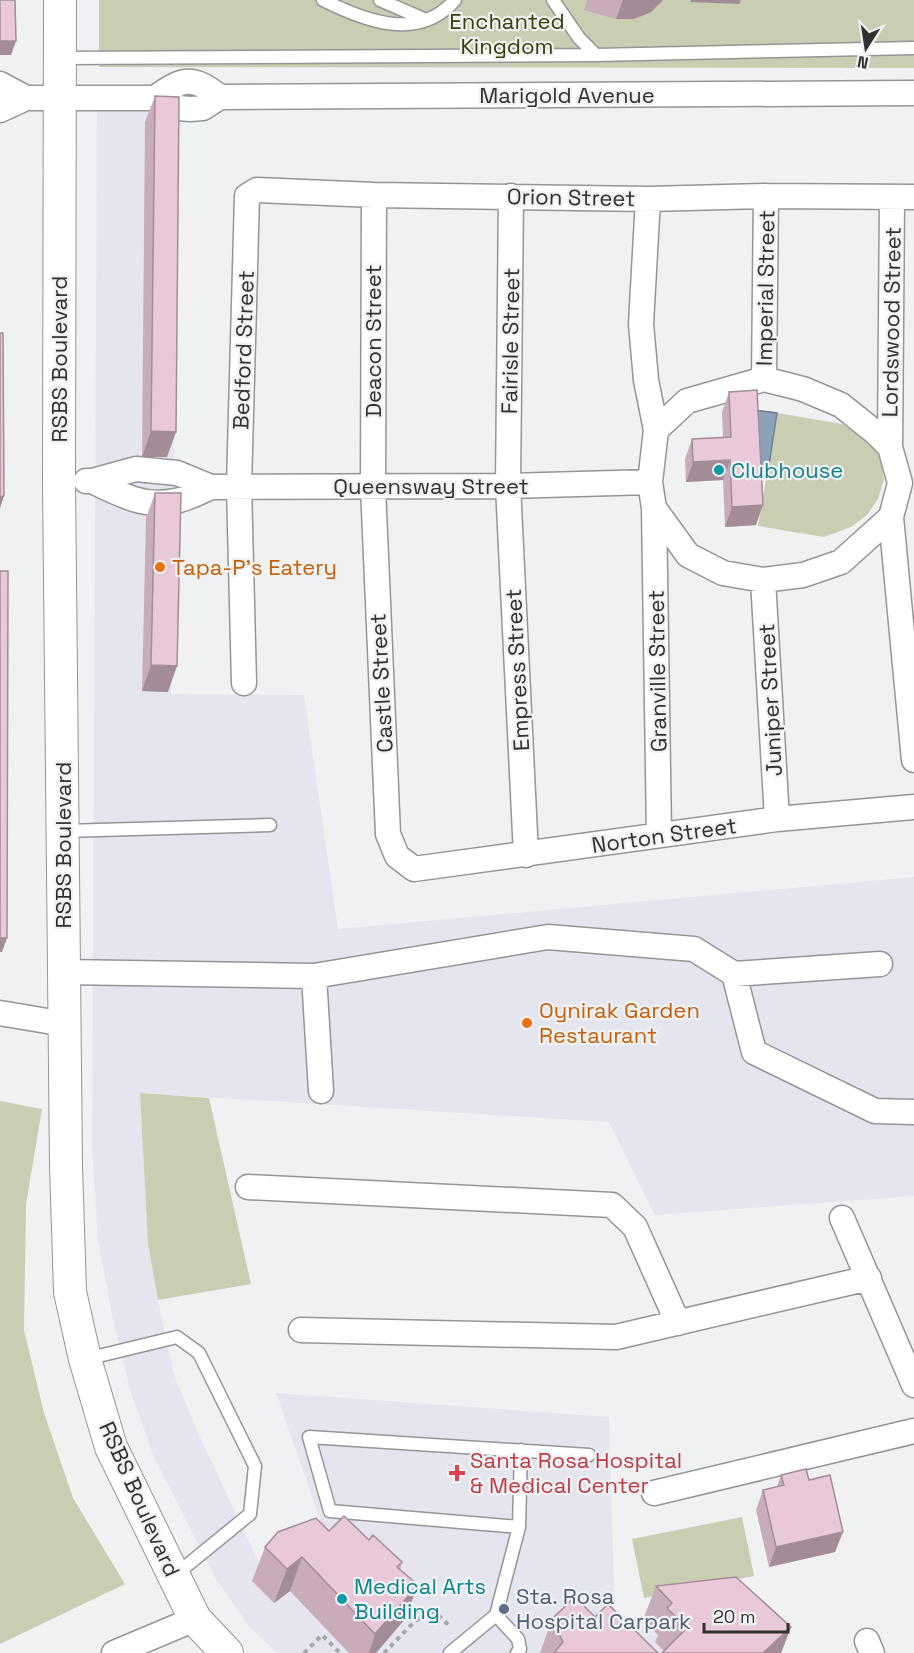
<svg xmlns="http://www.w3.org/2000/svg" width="914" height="1653" font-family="'Space Grotesk',sans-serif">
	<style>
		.built { fill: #e4e5ef }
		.green { fill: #c9cdb2 }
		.water { fill: #8ba1b9; stroke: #707f90; stroke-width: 1.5 }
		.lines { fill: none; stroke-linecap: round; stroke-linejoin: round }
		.service-casing { stroke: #959598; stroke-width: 15 }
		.minor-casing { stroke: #959598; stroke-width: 27 }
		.tertiary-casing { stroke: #959598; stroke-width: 34 }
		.path { stroke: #a5a6a8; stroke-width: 4; stroke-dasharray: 4.5 4.5; stroke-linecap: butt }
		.service { stroke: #fff; stroke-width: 12 }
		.minor { stroke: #fff; stroke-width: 24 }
		.tertiary { stroke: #fff; stroke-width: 32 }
		.wall { fill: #c8acbb }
		.shaded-wall { fill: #a38c98 }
		.building { fill: #e9c8d9; stroke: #a38c98; stroke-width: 1.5 }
		.culture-dot { fill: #0f9aa8; stroke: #f0f1f3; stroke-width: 2 }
		.food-dot { fill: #e8710a; stroke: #f0f1f3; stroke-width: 2 }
		.health-dot { fill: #e0444e; stroke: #f0f1f3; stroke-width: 2 }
		.service-dot { fill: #5c6f8a; stroke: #f0f1f3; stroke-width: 2 }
		.labels { text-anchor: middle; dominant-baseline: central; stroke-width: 4.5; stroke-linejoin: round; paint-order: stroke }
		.park-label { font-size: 22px; fill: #3a3d05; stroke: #f0f1f3 }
		.street-label { font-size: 22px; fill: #303031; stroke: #f0f1f3 }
		.culture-label { font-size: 22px; fill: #0d838f; stroke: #f0f1f3; text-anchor: start }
		.food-label { font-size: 22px; fill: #c56008; stroke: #f0f1f3; text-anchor: start }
		.health-label { font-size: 22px; fill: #be3a42; stroke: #f0f1f3; text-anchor: start }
		.service-label { font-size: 22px; fill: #4e5e75; stroke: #f0f1f3; text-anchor: start }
	</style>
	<rect width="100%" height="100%" fill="#f0f1f3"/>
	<!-- built -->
	<path class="built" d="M 97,107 L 178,109 L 171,694 L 304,695 L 338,929 L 914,877 L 914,1196 L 655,1215 L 609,1122 L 140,1093 L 148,1244 L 158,1300 L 174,1375 L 199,1435 L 257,1559 L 323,1528 L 276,1393 L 609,1417 L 615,1621 L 731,1600 L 779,1653 L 277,1653 L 248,1625 L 216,1579 L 154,1457 L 131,1393 L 113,1320 L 98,1239 L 92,1148 Z"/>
	<!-- green -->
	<path class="green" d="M 99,0 L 914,0 L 914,68 L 99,67 Z
		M 777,413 L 842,424 L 862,436 L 874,446 L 881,459 L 884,479 L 878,499 L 867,515 L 851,527 L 824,537 L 758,526 Z
		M 140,1093 L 209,1098 L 251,1284 L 158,1300 L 148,1244 Z
		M 0,1101 L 42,1109 L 26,1204 L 24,1330 L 44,1413 L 73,1498 L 125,1584 L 0,1644 Z
		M 742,1517 L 754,1576 L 644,1598 L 632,1539 Z"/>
	<!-- water -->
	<path class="water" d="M 754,410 L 777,413 L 768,471 L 756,459 Z"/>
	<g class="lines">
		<!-- service casing -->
		<g class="service-casing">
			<path id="service" d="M 323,0 C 365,21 418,42 455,0
				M 380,0 L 426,20
				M 553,0 L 579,38 L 596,55
				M 60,58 L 596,55 L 914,48
				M 64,831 L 270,825
				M 86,1359 L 177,1337 L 199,1353 L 255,1466 L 250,1514 L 174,1576
				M 519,1527 L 330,1511 L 309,1437 L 589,1455
				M 496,1615 L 518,1639 L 520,1649 L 517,1653
				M 450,1653 L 496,1615 L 519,1527 L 521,1450"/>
		</g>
		<!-- minor casing -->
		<g class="minor-casing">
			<path id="minor" d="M 0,84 L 26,98
				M 155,98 C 183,78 192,75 220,97
				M 0,110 L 26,98 L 155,98 L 179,108 L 190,109 L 203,108 L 220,97 L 914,93
				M 374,195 L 373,487 L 388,834 L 397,856 L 414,869 L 777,819 L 914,807
				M 511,196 L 508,486 L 526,855
				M 648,199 L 641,324 L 646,380 L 656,430
				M 764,379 L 803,389 L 841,405 L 876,433 L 890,447 L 900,483 L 891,517 L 841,562 L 803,575 L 763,580 L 723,573 L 688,555 L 654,508 L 650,482 L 656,430 L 687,401 Z
				M 764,379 L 766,196
				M 890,447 L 892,197
				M 86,481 L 92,481 L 136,469 L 177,473 L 211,487
				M 92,481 C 119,494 144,508 175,501 C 187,499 200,492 211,487 L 508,486 L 650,482
				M 654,508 L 659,835
				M 891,517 L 914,760
				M 763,580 L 777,819
				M 244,683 L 239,486 L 247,196 L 257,190 L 374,195 L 648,199 L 766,196 L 914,197
				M 64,972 L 314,976 L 548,937 L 694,949 L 734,974 L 754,1052 L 875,1111 L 914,1112
				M 734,974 L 880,964
				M 314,976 L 321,1091
				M 0,1013 L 65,1024
				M 248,1187 L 612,1205 L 635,1227 L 678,1323
				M 842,1218 L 914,1385
				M 301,1330 L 616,1337 L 869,1278
				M 654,1493 L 914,1431
				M 867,1641 L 872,1653
				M 114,1653 L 195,1619"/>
		</g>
		<!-- tertiary casing -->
		<g class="tertiary-casing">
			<path id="tertiary" d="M 60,0 L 59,481 L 66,1165 L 70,1292 L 85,1359 L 111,1447 L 195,1619 L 227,1653"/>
		</g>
		<!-- path -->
		<path class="path" d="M 304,1653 L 322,1635 L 340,1653
			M 384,1653 L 415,1621 L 434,1611 L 451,1627"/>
		<!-- service -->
		<use href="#service" class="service"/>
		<!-- minor -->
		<use href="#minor" class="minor"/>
		<!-- tertiary -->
		<use href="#tertiary" class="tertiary"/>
	</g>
	<!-- wall -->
	<path class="wall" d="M 587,0 L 663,0 L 651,12 L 634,19 L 616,19 L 584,10 Z
		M 155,96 L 167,457 L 142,457 L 145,122 Z
		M 729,392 L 756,525 L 725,527 L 723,480 L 686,482 L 685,459 L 692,439 L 723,438 L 722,412 Z
		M 155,493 L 168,692 L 142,691 L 146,518 Z
		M 781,1475 L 809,1480 L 835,1552 L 769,1567 L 756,1510 L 763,1490 L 777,1487 Z
		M 329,1531 L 369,1540 L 402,1562 L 400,1570 L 405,1619 L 376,1653 L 349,1653 L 290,1591 L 274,1603 L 252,1581 L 265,1547 Z
		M 656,1586 L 791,1627 L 781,1653 L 662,1653 L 664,1651 L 655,1642 L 658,1635 L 643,1620 Z
		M 595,1617 L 658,1653 L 540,1653 L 552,1619 Z"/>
	<!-- shaded-wall -->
	<path class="shaded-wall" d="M 623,0 L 663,0 L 651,12 L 634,19 L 616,19 Z
		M 691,0 L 741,0 L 739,4 L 690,2 Z
		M 0,41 L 16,41 L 11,55 L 0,55 Z
		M 151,431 L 176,432 L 167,457 L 142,457 Z
		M 730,460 L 723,480 L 686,482 L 693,462 Z
		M 4,496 L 0,508 L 0,497 Z
		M 763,505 L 756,525 L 725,527 L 732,507 Z
		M 151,665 L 177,666 L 168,692 L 142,691 Z
		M 0,938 L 7,938 L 2,952 L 0,952 Z
		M 843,1532 L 835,1552 L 769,1567 L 776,1547 Z
		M 302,1557 L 290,1591 L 274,1603 L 287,1569 Z
		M 418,1585 L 405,1619 L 376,1653 L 369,1653 L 375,1634 Z
		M 791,1627 L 781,1653 L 763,1653 Z"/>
	<!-- building -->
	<path class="building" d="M 0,0 L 15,0 L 16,41 L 0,41 Z
		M 155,96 L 179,97 L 176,432 L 151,431 Z
		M 0,333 L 3,333 L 4,496 L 0,497 Z
		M 757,390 L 763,505 L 732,507 L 730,460 L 693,462 L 692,439 L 731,437 L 729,392 Z
		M 155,493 L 181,493 L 177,666 L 151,665 Z
		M 0,571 L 8,571 L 7,938 L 0,938 Z
		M 806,1469 L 809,1480 L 830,1475 L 843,1532 L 776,1547 L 763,1490 L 784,1485 L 781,1475 Z
		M 344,1516 L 369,1540 L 373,1535 L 402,1562 L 397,1567 L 418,1585 L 375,1634 L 302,1557 L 287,1569 L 265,1547 L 278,1532 L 316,1518 L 329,1531 Z
		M 736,1577 L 791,1627 L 763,1653 L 662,1653 L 687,1628 L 667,1608 L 672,1603 L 656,1586 Z
		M 575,1597 L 595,1617 L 608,1604 L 658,1653 L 554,1653 L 563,1642 L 552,1619 Z"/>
	<!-- markers -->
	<g class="culture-dot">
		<circle cx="719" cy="470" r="6"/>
		<circle cx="342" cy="1599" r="6"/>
	</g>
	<g class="food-dot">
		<circle cx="160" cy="567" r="6"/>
		<circle cx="527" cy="1023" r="6"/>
	</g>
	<path class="health-dot" d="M454 1464h6v6h6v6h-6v6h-6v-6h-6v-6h6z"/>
	<circle class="service-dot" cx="504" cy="1609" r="6"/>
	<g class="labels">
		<!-- park labels -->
		<g class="park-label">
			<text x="507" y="21">Enchanted<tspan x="507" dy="25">Kingdom</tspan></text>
		</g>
		<!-- street labels -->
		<g class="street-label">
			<text x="567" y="95">Marigold Avenue</text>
			<text transform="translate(571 197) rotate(1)">Orion Street</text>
			<text transform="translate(765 288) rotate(-89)">Imperial Street</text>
			<text transform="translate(891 322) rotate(-89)">Lordswood Street</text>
			<text transform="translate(373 341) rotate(-90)">Deacon Street</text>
			<text transform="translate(510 341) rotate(-89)">Fairisle Street</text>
			<text transform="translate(243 350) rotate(-88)">Bedford Street</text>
			<text transform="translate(59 359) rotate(-90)">RSBS Boulevard</text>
			<text x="431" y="486">Queensway Street</text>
			<text transform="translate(517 670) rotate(-93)">Empress Street</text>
			<text transform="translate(657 671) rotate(-91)">Granville Street</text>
			<text transform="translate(381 683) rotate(-93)">Castle Street</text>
			<text transform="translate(770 700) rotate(-93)">Juniper Street</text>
			<text transform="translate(664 835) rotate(-8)">Norton Street</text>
			<text transform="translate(63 845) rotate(-90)">RSBS Boulevard</text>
			<text transform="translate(140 1499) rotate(66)">RSBS Boulevard</text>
		</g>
		<!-- culture labels -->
		<g class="culture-label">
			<text x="731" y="470">Clubhouse</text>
			<text x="354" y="1586">Medical Arts<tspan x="354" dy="25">Building</tspan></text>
		</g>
		<!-- food labels -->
		<g class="food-label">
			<text x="172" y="567">Tapa-P's Eatery</text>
			<text x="539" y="1010">Oynirak Garden<tspan x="539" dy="25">Restaurant</tspan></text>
		</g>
		<!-- health labels -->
		<g class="health-label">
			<text x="470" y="1460">Santa Rosa Hospital<tspan x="470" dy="25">&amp; Medical Center</tspan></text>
		</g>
		<!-- service labels -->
		<g class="service-label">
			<text x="516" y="1596">Sta. Rosa<tspan x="516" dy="25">Hospital Carpark</tspan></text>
		</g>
	</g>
	<!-- north arrow -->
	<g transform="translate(866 48) rotate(192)" stroke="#f0f1f3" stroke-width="4.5" paint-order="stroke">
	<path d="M0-4.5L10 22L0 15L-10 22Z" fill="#303031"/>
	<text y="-9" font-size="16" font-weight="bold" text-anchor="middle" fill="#303031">N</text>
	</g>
	<!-- scale -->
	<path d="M704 1623v9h84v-9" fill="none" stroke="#303031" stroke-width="3"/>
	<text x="713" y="1623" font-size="18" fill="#303031" stroke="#f0f1f3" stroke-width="4.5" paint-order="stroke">20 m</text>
</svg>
